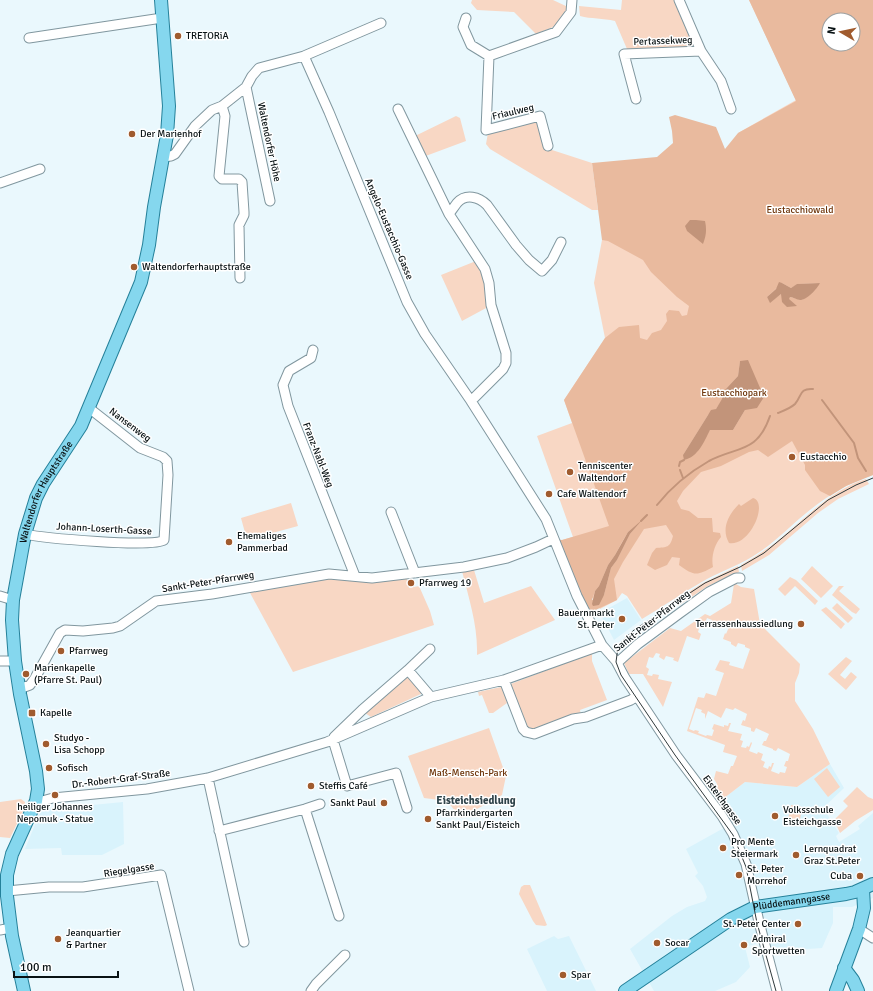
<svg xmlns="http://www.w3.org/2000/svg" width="873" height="991" font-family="Signika,sans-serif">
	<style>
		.built { fill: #d9f3fc }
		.green { fill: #f8d7c4; fill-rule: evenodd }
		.forest { fill: #e9ba9e; fill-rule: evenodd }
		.water { fill: #c2947a }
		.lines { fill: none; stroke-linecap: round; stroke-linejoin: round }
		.stream { stroke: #c2947a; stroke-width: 2 }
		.minor-casing { stroke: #81979f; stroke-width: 11 }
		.major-casing { stroke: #25819a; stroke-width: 14 }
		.minor { stroke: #fff; stroke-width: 9 }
		.major { stroke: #85d7ee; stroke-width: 12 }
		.tram { stroke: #2f393b; stroke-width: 1 }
		.poi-dot { fill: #a05b2e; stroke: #fff; stroke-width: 1.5 }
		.labels { text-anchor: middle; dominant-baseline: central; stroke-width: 3; stroke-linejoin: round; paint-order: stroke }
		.poi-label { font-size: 10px; fill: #091214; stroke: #fff; text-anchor: start }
		.street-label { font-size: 10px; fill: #091214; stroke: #fff }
		.park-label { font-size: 10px; fill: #6d3409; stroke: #fff }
		.neighbourhood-label { font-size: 11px; font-weight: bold; fill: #2f434a; stroke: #fff }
	</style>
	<rect width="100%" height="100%" fill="#eaf8fd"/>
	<!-- built -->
	<path class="built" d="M 627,598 L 641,620 L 614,640 L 600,613 Z
		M 830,764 L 844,788 L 822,809 L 824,813 L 827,814 L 839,833 L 836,836 L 839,842 L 860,829 L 858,826 L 873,813 L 873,898 L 852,907 L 833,907 L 833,923 L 822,948 L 794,950 L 770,947 L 758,943 L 745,947 L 750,967 L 736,982 L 715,991 L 654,991 L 630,949 L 672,916 L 687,907 L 705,901 L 707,897 L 703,886 L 695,876 L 698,873 L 686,849 L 722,829 L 736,825 L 719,802 L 745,782 L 797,787 Z
		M 123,802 L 124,844 L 102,855 L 62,855 L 61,848 L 25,849 L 41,810 Z
		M 554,936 L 558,939 L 569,936 L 596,991 L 547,991 L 527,949 Z"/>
	<!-- green -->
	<path class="green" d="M 472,0 L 553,0 L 568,7 L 558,25 L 536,34 L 514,12 L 477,10 L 471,3 Z
		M 622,0 L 677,0 L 695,44 L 693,47 L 690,49 L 627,49 L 615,21 C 603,18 591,19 580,16 L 579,6 L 621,10 Z
		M 749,0 L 873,0 L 873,475 C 848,483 825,497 805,514 C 789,527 775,542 758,553 C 742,564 724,570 707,579 C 685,591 664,606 642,619 L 627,596 L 622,593 L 617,600 L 600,609 L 553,539 L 562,540 L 573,537 L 537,436 L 572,423 L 564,400 L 605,338 L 594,283 L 602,240 L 610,224 L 739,171 L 738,133 L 796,100 ZM 829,20 L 853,20 L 853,44 L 829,44 Z
		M 456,116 L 460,118 L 466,141 L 423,157 L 413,137 Z
		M 539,120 L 549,149 L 592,163 L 598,210 L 592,210 L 490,149 L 486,144 L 488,133 Z
		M 476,261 L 485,279 L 488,307 L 462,321 L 441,275 Z
		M 866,479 L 869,484 L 838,499 L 818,513 L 769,555 L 742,571 L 741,565 C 753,558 764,551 775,543 C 802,521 832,489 866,479 Z
		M 291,503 L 298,526 L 247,540 L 241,518 Z
		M 738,566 L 739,572 L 708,586 L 678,606 L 675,601 L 701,584 Z
		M 812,566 L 833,586 L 821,598 L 801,579 Z
		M 474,570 L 484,603 L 531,586 L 555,620 L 477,655 C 478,626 469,599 462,571 Z
		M 790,577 L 796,580 L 818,601 L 815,605 L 795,586 L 785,596 L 778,589 Z
		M 330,578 L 407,579 L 409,588 L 419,586 L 430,611 L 434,625 L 293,672 L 249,591 Z
		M 734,584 L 736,584 L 741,587 L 754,589 L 760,624 L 800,664 L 799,673 L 795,683 L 795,701 L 813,729 L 830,764 L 797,787 L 745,782 L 719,802 L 717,784 L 714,779 L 716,771 L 728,774 L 731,766 L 733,766 L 737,756 L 723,752 L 725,745 L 687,731 L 698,697 L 704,698 L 706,693 L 716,696 L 724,673 L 715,670 L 720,660 L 730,662 L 729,665 L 743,669 L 750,649 L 745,647 L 745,645 L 738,643 L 736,647 L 731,644 L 731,642 L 723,639 L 725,633 L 726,634 L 729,627 L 725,625 L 725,624 L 718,621 L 716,625 L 711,622 L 712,620 L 707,618 L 705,623 L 701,622 L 698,632 L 701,634 L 699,640 L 687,636 L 678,662 L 673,660 L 674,658 L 666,656 L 664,660 L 659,657 L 660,654 L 656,653 L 653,658 L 649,657 L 646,667 L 649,669 L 647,675 L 652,676 L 653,674 L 659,675 L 658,679 L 672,682 L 663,707 L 643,674 L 629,674 L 624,663 L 670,628 L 681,631 L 705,614 L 710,616 L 731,603 ZM 726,708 L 733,710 L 735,708 L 747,714 L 745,721 L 743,720 L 741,725 L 751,728 L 751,731 L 754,732 L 756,728 L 769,734 L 766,741 L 764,741 L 762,745 L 773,749 L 773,750 L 776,751 L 778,748 L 790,754 L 788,761 L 786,761 L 784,766 L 787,767 L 785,773 L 780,772 L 779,774 L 771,771 L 774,763 L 772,763 L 771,767 L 769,766 L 768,769 L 763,767 L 765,762 L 761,760 L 763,754 L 758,752 L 757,754 L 749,751 L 752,743 L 751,742 L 749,747 L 747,746 L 746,748 L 741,747 L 743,741 L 740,740 L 742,734 L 728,731 L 731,723 L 729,723 L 728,726 L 724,725 L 724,727 L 714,724 L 712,729 L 714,730 L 712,736 L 707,735 L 706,736 L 698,733 L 699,731 L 695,730 L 694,731 L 689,729 L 696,708 L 702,710 L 701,712 L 705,714 L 705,719 L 708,711 L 721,718 Z
		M 839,586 L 844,586 L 839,591 L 860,609 L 856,614 L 852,612 L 832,595 Z
		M 837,603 L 853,618 L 848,623 L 832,608 Z
		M 826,607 L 845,624 L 841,629 L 821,610 Z
		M 592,653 L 592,661 L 607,700 L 580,710 L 581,715 L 567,716 L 530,732 L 527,730 L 508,685 Z
		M 846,657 L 852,661 L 840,675 L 845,679 L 851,672 L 857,677 L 846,690 L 828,674 Z
		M 406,677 L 408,677 L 423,693 L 371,717 L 365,713 Z
		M 501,687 L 504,690 L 507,703 L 493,713 L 489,713 L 482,695 L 479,696 L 478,692 Z
		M 489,728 L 506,776 L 502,795 L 461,818 L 447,801 L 424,798 L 408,756 Z
		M 827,768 L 840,787 L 828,797 L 814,779 Z
		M 857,787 L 868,797 L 873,799 L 873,810 L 855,821 L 840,833 L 834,820 L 848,806 L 843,801 Z
		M 21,799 L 25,802 L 25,807 L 10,838 L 0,837 L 0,802 Z
		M 791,805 L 802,807 L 799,826 L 787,824 Z
		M 524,885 L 530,885 L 547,925 L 545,926 L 536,925 L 533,921 L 519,894 L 521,887 Z"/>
	<!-- forest -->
	<path class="forest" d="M 749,0 L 873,0 L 873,475 L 846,486 L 830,496 L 820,491 L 805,470 L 805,465 L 792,441 L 768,457 L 758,450 L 749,452 L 721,466 L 701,472 L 683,491 L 677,501 L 681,509 L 689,511 L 698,518 L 712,518 L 713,532 L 720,533 L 721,537 C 714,545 711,558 713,567 C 697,576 694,576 679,565 L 680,558 L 672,557 L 667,565 L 655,570 L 647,565 L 652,553 L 656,548 C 667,547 670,548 673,536 L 666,525 L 644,529 L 623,562 L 614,579 L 617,600 L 587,614 L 553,539 L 562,540 L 609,526 L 564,400 L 605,338 L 619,327 L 639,325 L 640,338 L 647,340 L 652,333 L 661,330 L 667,321 L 666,314 L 669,310 L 679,311 L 682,316 L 687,315 L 689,306 L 677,297 L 651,272 L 643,260 L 608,241 L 602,240 L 592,163 L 657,157 L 673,143 L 672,131 L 669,117 L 675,115 L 716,127 L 725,149 L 738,133 L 796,101 ZM 829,20 L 853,20 L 853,44 L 829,44 ZM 782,283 L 791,288 L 798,284 L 820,283 L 805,298 L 801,300 L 790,297 L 788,299 L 781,294 L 770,302 L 767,297 ZM 740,361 L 745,410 L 733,430 L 710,430 L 683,455 L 708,415 L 716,409 L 723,399 L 723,392 L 738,376 ZM 639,523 L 630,534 L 617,560 L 611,568 L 604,595 L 592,600 L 595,591 L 599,586 L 608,565 L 615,555 L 622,542 L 628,532 Z
		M 753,498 C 769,502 750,547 729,543 C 721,529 728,515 739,504 L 741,506 Z"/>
	<!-- water -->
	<path class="water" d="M 690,220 L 696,220 L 705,221 C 707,230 706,236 703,244 L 687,231 L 685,226 Z
		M 779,282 L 782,283 L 791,288 L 797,284 L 820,283 C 817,289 807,300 800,300 C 797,300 793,297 790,297 L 789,299 L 797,306 L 787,307 L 782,302 L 781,294 L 770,303 L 767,297 L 776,289 Z
		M 748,360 L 764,397 L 757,408 L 745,410 L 733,430 L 710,430 C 704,442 698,457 684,460 L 683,455 L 708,415 L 711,410 L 716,409 L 722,399 L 723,392 L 738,376 L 740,361 Z
		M 642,520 L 630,534 L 617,560 L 611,568 L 604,595 L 599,605 L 593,606 L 592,604 L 595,591 L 599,586 L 608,565 L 615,555 L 628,532 Z"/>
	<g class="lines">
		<!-- stream -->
		<path class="stream" d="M 822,400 L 854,443 L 858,458 L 866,471
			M 778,413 C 783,411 791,408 795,404 C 802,396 799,388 813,389
			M 679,466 L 680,462 L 684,460
			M 680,470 L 683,478
			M 657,505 C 672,486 688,473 709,461 C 737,446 757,454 770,416
			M 641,521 L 647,515"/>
		<!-- minor casing -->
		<g class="minor-casing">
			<path id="minor" d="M 679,0 L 701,51 L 721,81 L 731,109
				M 466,18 L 463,27 L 471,45 L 489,56
				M 29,38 L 162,18
				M 304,56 L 329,112 L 407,302 L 425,334 L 471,401 L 546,519 L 577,596 L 602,645 L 616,661 L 625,678 L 676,755 L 722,816 L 733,834 L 746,864 L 759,922 L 777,991
				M 246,87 L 270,201
				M 636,99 L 624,54 L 701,51
				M 222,106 L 225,116 L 219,176 L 222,179 L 239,179 L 242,182 L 244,212 L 244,215 L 239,225 L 240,278
				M 398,109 L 449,214 L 485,269 L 489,283 L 491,305 L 506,353 L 506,363 L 503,369 L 471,401
				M 548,146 L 540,116 L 486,130 L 489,56 L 556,32 L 571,12 L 572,0
				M 163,157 L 171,156 L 175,154 L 195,126 L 212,110 L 222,106 L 246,87 L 252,76 L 259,68 L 304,56 L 381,23
				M 0,183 L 40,169
				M 449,214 C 452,210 454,207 457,203 C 466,193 479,197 487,205 L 516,245 L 529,260 L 542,271 L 552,260 L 561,242
				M 313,350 L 311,358 L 289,371 L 283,385 L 288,406 L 355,576
				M 391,512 L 415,573
				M 25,534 C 42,538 154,548 164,540 L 168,475 L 167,461 L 163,457 L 140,448 L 89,408
				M 0,596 L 13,600
				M 0,661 L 15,661
				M 617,663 L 638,644 L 680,613 L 709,592 L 736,578 L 740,578
				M 408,670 L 430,649
				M 504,680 L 523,729 L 526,732 L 534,734 L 573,719 L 586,717 L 631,700 L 637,696
				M 19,689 L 30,685 L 35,678 L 60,633 L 65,630 L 83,631 L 113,628 L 120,626 L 156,601 L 212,594 L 329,574 L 372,578 L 464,567 L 507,558 L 536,547 L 553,539
				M 334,737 L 362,710 L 408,670 L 431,697
				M 333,740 L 347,786 L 396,773 L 407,808
				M 208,778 L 244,942
				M 36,801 L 42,801 L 53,798 L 147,789 L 208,778 L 327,742 L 431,697 L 504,680 L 602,645
				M 305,809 L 339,916
				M 219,831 L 305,809 L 320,804
				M 7,891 L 49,887 L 83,887 L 161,875 L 189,991
				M 859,929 L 873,938
				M 0,930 L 11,928
				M 311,991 L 316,984 L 345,955"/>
		</g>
		<!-- major casing -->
		<g class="major-casing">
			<g id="major">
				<path d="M 844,968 L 853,980 L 858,991"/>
				<path id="s1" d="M 24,991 L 12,936 L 7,896 L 7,875 L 12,854 L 36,801 L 38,789 L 36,771 L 20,694 L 15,661 L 12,620 L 13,600 L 25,534 L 36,498 L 43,484 L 81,426 L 141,282 L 149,245 L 154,207 L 163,157 L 167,135 L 169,106 L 161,0"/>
				<path id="s2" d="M 625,991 L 731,919 L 755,907 L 846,894 L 855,892 L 873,884"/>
				<path d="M 836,991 L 859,929 L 864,908 L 863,889"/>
			</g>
		</g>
		<!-- minor -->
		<use href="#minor" class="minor"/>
		<!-- major -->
		<use href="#major" class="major"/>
		<!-- tram -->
		<path class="tram" d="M 776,991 L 757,923 L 746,867 L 733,835 L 675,755 L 621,675 L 616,662 L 618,647 L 622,641 L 634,630 L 705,583 L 740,567 L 764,553 L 828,500 L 856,485 L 873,478"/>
	</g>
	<!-- markers -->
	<g class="poi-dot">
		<circle cx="178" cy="36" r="4"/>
		<circle cx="132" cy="134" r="4"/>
		<circle cx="134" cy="267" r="4"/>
		<circle cx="792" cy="457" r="4"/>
		<circle cx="570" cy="472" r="4"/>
		<circle cx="549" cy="494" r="4"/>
		<circle cx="229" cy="542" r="4"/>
		<circle cx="411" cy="583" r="4"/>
		<circle cx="622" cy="619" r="4"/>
		<circle cx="801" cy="624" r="4"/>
		<circle cx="61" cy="651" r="4"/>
		<circle cx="26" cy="674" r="4"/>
		<rect x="28" y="709" width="8" height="8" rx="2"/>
		<circle cx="46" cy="744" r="4"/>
		<circle cx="49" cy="768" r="4"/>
		<circle cx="311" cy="786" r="4"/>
		<circle cx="55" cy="795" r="4"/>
		<circle cx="384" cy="803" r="4"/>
		<circle cx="775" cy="816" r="4"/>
		<circle cx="428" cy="819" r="4"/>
		<circle cx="723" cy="848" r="4"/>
		<circle cx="796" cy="855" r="4"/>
		<circle cx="739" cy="875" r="4"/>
		<circle cx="860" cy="876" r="4"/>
		<circle cx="798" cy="924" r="4"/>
		<circle cx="58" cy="939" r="4"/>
		<circle cx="657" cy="943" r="4"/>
		<circle cx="744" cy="945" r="4"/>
		<circle cx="563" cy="975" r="4"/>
	</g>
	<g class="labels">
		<!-- poi labels -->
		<g class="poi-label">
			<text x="186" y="36">TRETORiA</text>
			<text x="140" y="134">Der Marienhof</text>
			<text x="142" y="267">Waltendorferhauptstraße</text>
			<text x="800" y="457">Eustacchio</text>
			<text x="578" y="466">Tenniscenter<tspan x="578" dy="12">Waltendorf</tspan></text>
			<text x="557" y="494">Cafe Waltendorf</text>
			<text x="237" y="536">Ehemaliges<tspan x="237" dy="12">Pammerbad</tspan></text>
			<text x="419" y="583">Pfarrweg 19</text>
			<text x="614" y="613" text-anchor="end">Bauernmarkt<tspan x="614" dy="12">St. Peter</tspan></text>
			<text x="793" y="624" text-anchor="end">Terrassenhaussiedlung</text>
			<text x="69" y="651">Pfarrweg</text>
			<text x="34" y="668">Marienkapelle<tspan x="34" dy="12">(Pfarre St. Paul)</tspan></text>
			<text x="40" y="713">Kapelle</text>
			<text x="54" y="738">Studyo -<tspan x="54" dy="12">Lisa Schopp</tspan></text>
			<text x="57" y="768">Sofisch</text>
			<text x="319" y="786">Steffis Café</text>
			<text x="376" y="803" text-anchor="end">Sankt Paul</text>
			<text x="55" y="807" text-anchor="middle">heiliger Johannes<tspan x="55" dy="12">Nepomuk - Statue</tspan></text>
			<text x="783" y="810">Volksschule<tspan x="783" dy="12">Eisteichgasse</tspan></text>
			<text x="436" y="813">Pfarrkindergarten<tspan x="436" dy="12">Sankt Paul/Eisteich</tspan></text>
			<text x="731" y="842">Pro Mente<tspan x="731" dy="12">Steiermark</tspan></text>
			<text x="804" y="849">Lernquadrat<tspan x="804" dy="12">Graz St.Peter</tspan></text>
			<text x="747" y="869">St. Peter<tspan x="747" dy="12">Morrehof</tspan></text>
			<text x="852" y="876" text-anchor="end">Cuba</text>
			<text x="790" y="924" text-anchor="end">St. Peter Center</text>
			<text x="66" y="933">Jeanquartier<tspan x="66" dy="12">&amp; Partner</tspan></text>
			<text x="752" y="939">Admiral<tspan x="752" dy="12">Sportwetten</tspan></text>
			<text x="665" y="943">Socar</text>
			<text x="571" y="975">Spar</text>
		</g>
		<!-- street labels -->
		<g class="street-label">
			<text transform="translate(663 41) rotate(-2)">Pertassekweg</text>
			<text transform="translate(513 112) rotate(-13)">Friaulweg</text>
			<text transform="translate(269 142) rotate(78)">Waltendorfer Höhe</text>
			<text transform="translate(389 229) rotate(67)">Angelo-Eustacchio-Gasse</text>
			<text transform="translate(130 425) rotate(37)">Nansenweg</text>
			<text transform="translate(318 455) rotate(69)">Franz-Nabl-Weg</text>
			<text stroke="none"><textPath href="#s1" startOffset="515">Waltendorfer Hauptstraße</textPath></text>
			<text transform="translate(104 529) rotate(3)">Johann-Loserth-Gasse</text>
			<text transform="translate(208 582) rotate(-9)">Sankt-Peter-Pfarrweg</text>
			<text transform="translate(652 621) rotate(-38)">Sankt-Peter-Pfarrweg</text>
			<text transform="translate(121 779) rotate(-7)">Dr.-Robert-Graf-Straße</text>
			<text transform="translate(722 800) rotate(54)">Eisteichgasse</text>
			<text transform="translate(129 870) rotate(-9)">Riegelgasse</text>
			<text stroke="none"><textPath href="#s2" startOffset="192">Plüddemanngasse</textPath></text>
		</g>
		<!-- park labels -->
		<g class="park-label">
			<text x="800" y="210">Eustacchiowald</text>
			<text x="734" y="393">Eustacchiopark</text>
			<text x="468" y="773">Maß-Mensch-Park</text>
		</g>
		<!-- neighbourhood labels -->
		<g class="neighbourhood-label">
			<text x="476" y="800">Eisteichsiedlung</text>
		</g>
	</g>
	<!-- north arrow -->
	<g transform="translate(841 32) rotate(279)"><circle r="19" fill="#ffffff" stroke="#9da0a1"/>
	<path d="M0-3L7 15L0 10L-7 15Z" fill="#a05b2e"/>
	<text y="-6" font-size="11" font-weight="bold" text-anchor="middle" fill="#091214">N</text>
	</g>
	<!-- scale -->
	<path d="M14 971v6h104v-6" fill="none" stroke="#091214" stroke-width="2"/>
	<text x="20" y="971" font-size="12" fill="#091214" stroke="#ffffff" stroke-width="3" paint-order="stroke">100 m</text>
</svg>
